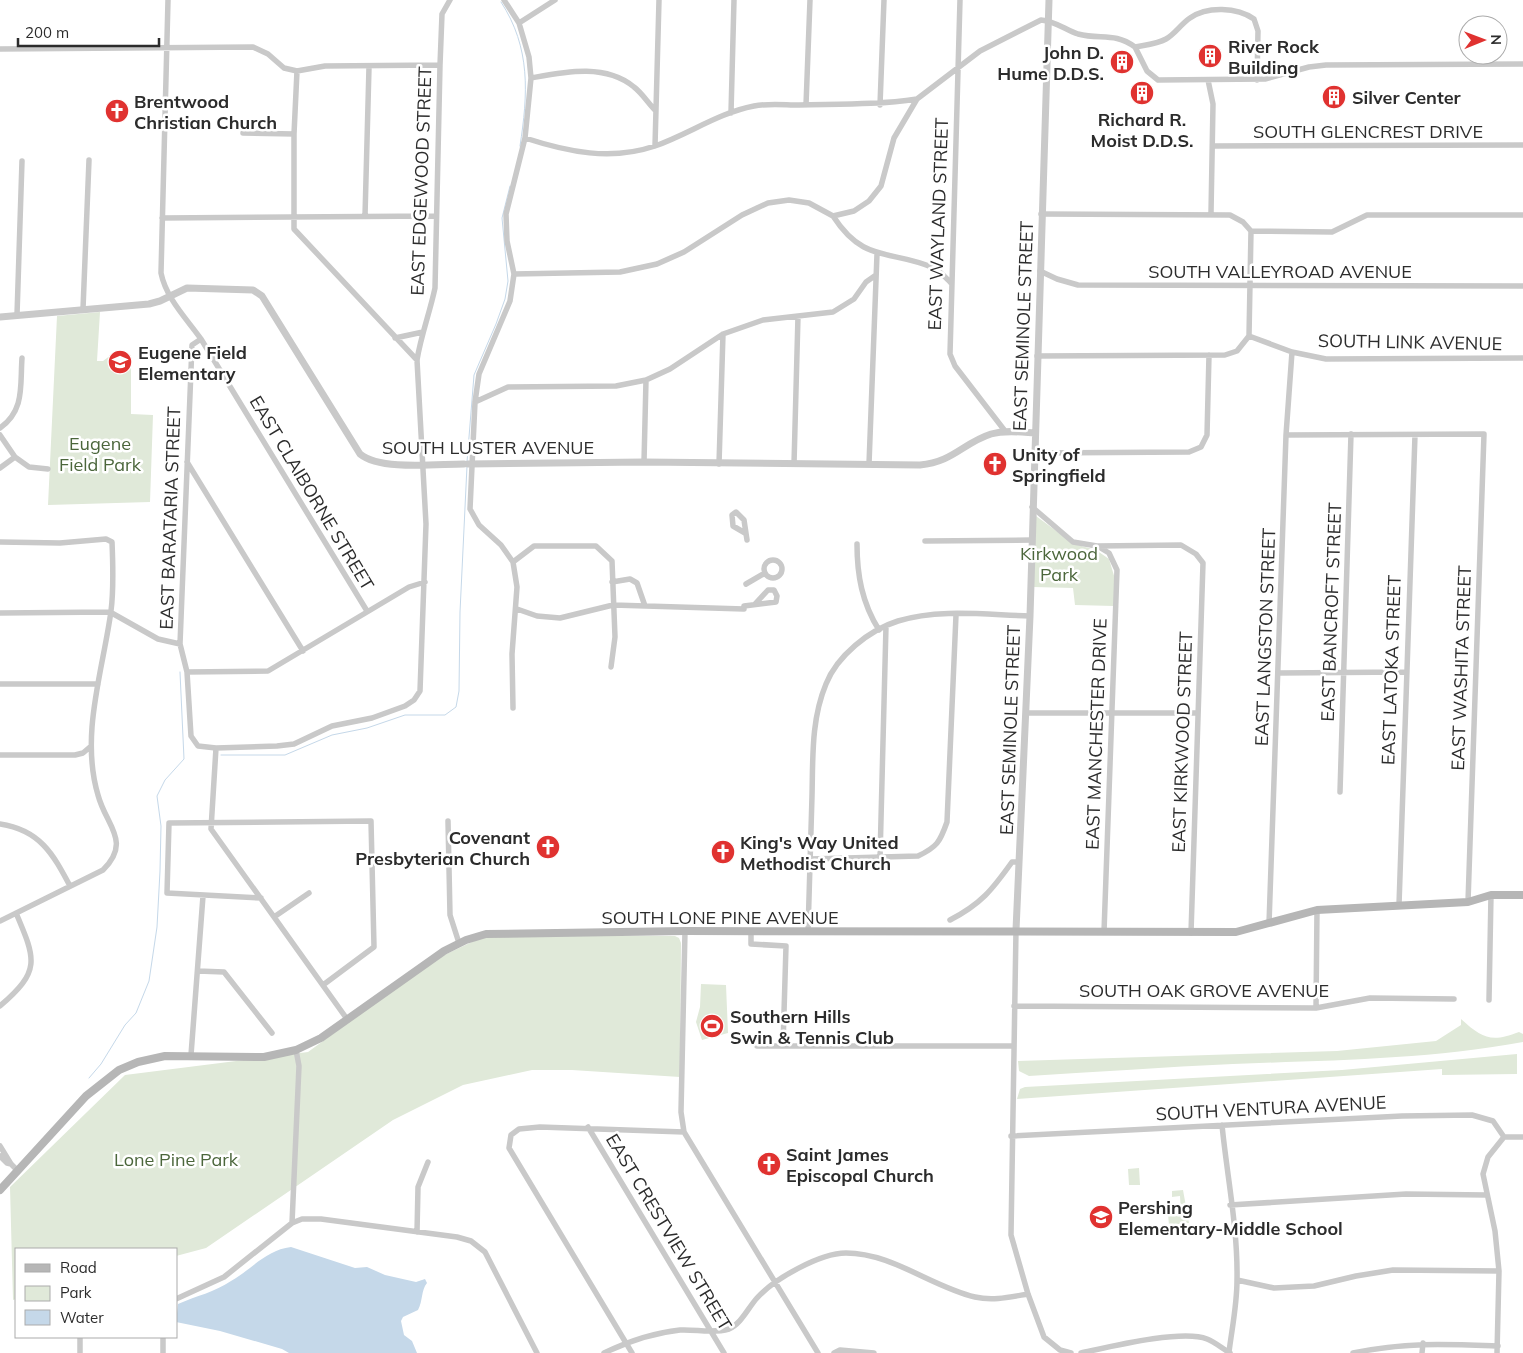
<svg xmlns="http://www.w3.org/2000/svg" width="1523" height="1353" font-family="Mulish,sans-serif">
	<style>
		.green { fill: #e0e9d9 }
		.water { fill: #c5d8e9 }
		.lines { fill: none; stroke-linecap: round; stroke-linejoin: round }
		.stream { stroke: #c5d8e9; stroke-width: 1 }
		.minor { stroke: #c9c9c9; stroke-width: 5.5 }
		.tertiary { stroke: #c9c9c9; stroke-width: 7 }
		.secondary { stroke: #b6b6b6; stroke-width: 8 }
		.labels { text-anchor: middle; dominant-baseline: central; stroke-width: 5; stroke-linejoin: round; paint-order: stroke }
		.poi-label { font-size: 18px; font-weight: bold; fill: #2c2c2c; stroke: #fff; text-anchor: start }
		.street-label { font-size: 18px; fill: #2c2c2c; stroke: #fff }
		.park-label { font-size: 18px; fill: #4b663b; stroke: #fff }
	</style>
	<rect width="100%" height="100%" fill="#fff"/>
	<!-- green -->
	<path class="green" d="M 100,312 L 97,361 L 103,361 L 111,355 L 120,356 L 120,363 L 131,364 L 131,414 L 153,415 L 150,502 L 48,505 L 57,316 Z
		M 1036,516 L 1074,544 L 1096,550 L 1109,559 L 1115,579 L 1114,606 L 1075,605 L 1073,588 L 1033,587 Z
		M 509,935 L 675,936 L 679,938 L 681,943 L 680,1077 L 572,1070 L 532,1070 L 463,1085 L 393,1120 L 206,1248 L 176,1256 L 176,1249 L 16,1249 L 16,1299 L 13,1300 L 10,1187 L 125,1075 L 308,1052 L 436,959 L 474,941 L 490,936 Z
		M 701,984 L 726,985 L 728,1033 L 702,1040 L 696,1022 L 700,1007 Z
		M 1461,1019 C 1482,1038 1491,1043 1519,1032 L 1523,1034 L 1523,1042 C 1424,1060 1332,1060 1233,1064 C 1165,1067 1097,1072 1029,1076 L 1019,1071 L 1018,1061 L 1337,1051 L 1436,1041 L 1461,1025 Z
		M 1517,1054 L 1517,1074 L 1442,1075 L 1442,1069 L 1017,1099 L 1020,1089 L 1025,1087 L 1342,1070 Z
		M 1139,1168 L 1140,1185 L 1129,1185 L 1128,1169 Z
		M 1183,1190 L 1189,1223 L 1169,1225 L 1168,1214 L 1181,1213 L 1180,1196 L 1172,1197 L 1172,1191 Z"/>
	<!-- water -->
	<path class="water" d="M 291,1247 L 355,1268 L 367,1267 L 385,1275 L 416,1282 L 425,1279 L 427,1283 C 421,1290 423,1301 418,1310 L 403,1317 L 401,1321 L 404,1335 L 412,1341 L 417,1353 L 289,1353 L 282,1349 L 220,1331 L 176,1322 L 178,1304 C 196,1296 215,1292 231,1281 C 252,1269 266,1250 291,1247 Z"/>
	<g class="lines">
		<!-- stream -->
		<path class="stream" d="M 501,2 C 531,48 528,94 520,146
			M 467,462 L 474,375 L 496,324 L 505,299 L 508,281 L 502,218 L 510,186
			M 221,755 L 285,755 L 332,735 L 367,728 L 405,715 L 445,715 L 456,707 L 459,691 L 460,612 L 467,466
			M 89,1078 L 101,1064 L 125,1025 L 136,1013 L 149,981 L 157,927 L 160,871 L 161,826 L 157,796 L 165,780 L 184,759 L 180,672"/>
		<!-- minor -->
		<path class="minor" d="M 168,0 L 161,273 C 166,298 186,318 201,339 L 192,345 L 180,644 L 187,672 L 191,736 L 198,746 L 216,748 L 211,829 L 347,1019
			M 504,0 L 519,23 L 529,57 L 531,78 L 525,138 L 506,214 L 507,241 L 514,274 L 510,301 L 479,374 L 475,402 L 470,509 L 479,525 L 501,545 L 513,562 L 517,587 L 512,654 L 513,708
			M 960,0 L 950,354 L 955,366 L 1005,431
			M 519,23 L 555,0
			M 1135,47 L 1147,71 L 1158,80 L 1265,79 L 1309,67 L 1326,65 L 1523,64
			M 0,49 L 253,47 L 268,54 L 284,68 L 297,71 L 325,66 L 440,65
			M 297,71 L 294,134 L 294,229 L 417,360
			M 531,78 C 564,72 605,63 634,87 C 642,93 648,103 655,110
			M 1208,80 L 1213,104 L 1211,213
			M 806,105 L 810,0
			M 880,105 L 884,0
			M 731,113 L 734,0
			M 243,133 L 294,134
			M 525,138 C 568,152 611,161 655,146 C 689,134 718,113 754,106 C 768,103 785,105 799,105 C 839,104 877,105 917,99
			M 655,146 L 659,0
			M 1213,146 L 1523,145
			M 1041,214 L 1230,215 L 1243,222 L 1251,231
			M 365,216 L 369,67
			M 833,216 C 864,264 890,249 934,268 C 940,271 946,278 951,283
			M 162,218 L 436,216
			M 1251,231 L 1332,232 L 1367,215 L 1523,215
			M 1040,271 L 1057,279 L 1078,285 L 1523,286
			M 514,274 L 620,272 L 657,264 L 684,252 L 742,215 L 768,203 L 789,200 L 809,203 L 833,216 L 854,211 L 869,201 L 881,186 L 894,138 L 917,99 L 980,51 L 1041,20 C 1055,21 1066,30 1078,34 C 1101,40 1114,32 1135,47 C 1145,45 1157,44 1166,39 C 1175,34 1181,24 1190,18 C 1207,6 1237,7 1254,19 L 1258,31 L 1257,80
			M 83,309 L 89,160
			M 17,315 L 22,161
			M 1249,336 L 1292,352 L 1326,359 L 1523,358
			M 1249,336 L 1251,231
			M 395,338 L 423,332
			M 201,339 L 367,611
			M 1037,356 L 1225,355 L 1237,351 L 1249,336
			M 475,402 L 508,387 L 616,386 L 646,380 L 670,369 L 723,334 L 763,320 L 833,312 L 854,299 L 866,282 L 876,275
			M 0,428 C 25,410 20,386 22,358
			M 0,435 L 15,457
			M 1286,435 L 1484,434 L 1468,902
			M 1034,453 L 1189,452 L 1201,447 L 1207,435 L 1209,355
			M 187,462 L 303,651
			M 644,462 L 646,380
			M 719,464 L 723,334
			M 794,464 L 798,316
			M 869,464 L 877,254
			M 0,468 L 15,457 L 29,467 L 48,469
			M 1032,507 L 1073,542 L 1097,546 L 1181,545 L 1196,554 L 1203,563 L 1191,933
			M 745,533 L 733,526 L 732,515 L 736,512 L 744,520 L 747,540
			M 925,541 L 1032,540
			M 0,542 L 60,543 L 106,539 L 112,542 C 113,565 114,588 111,611 C 103,670 80,735 98,795 C 106,826 132,841 103,870 L 0,921
			M 857,544 C 857,575 862,603 879,630
			M 1099,547 L 1109,553 L 1117,570 L 1104,932
			M764 569a9 9 0 1 1 18 0a9 9 0 1 1-18 0Z
			M 513,562 L 534,546 L 596,546 L 612,561 L 615,637 L 611,667
			M 612,582 L 630,579 L 637,583 L 645,606
			M 746,584 L 765,573
			M 744,606 L 776,602 L 777,596 L 774,590 L 768,590 L 755,604
			M 517,609 L 537,616 L 560,618 L 613,605 L 744,609
			M 0,613 L 110,612 L 158,639 L 180,644
			M 187,672 L 268,671 L 409,587 L 425,582
			M 1279,673 L 1406,672
			M 0,684 L 98,684
			M 1026,713 L 1198,713
			M 216,748 L 277,746 L 294,744 L 332,726 L 372,718 L 405,706 L 414,700 L 420,691 L 426,524 L 417,360 C 421,335 430,312 435,288 L 440,65 L 442,14 L 450,0
			M 0,755 L 75,755 L 83,753 L 90,747
			M 1340,792 L 1351,434
			M 448,821 L 450,915 L 459,943
			M 0,824 C 40,830 53,854 70,886
			M 880,858 L 886,626
			M 810,859 L 918,856 C 937,847 940,842 947,822 L 956,615
			M 261,898 L 167,893 L 169,823 L 371,821 L 374,947 L 323,985
			M 1399,905 L 1415,435
			M 274,917 L 309,893
			M 950,920 C 981,904 992,890 1012,862 L 1019,862
			M 1269,924 L 1286,435 L 1292,352
			M 1016,930 L 1011,1235 L 1028,1294 L 1044,1337 L 1060,1350 L 1071,1353
			M 685,931 L 681,1112 L 684,1132 L 818,1353
			M 751,931 L 751,944 L 786,946 L 783,1046
			M 808,932 C 809,887 811,841 812,796 C 813,758 811,720 826,684 C 837,656 869,630 898,621 C 939,608 988,615 1030,616
			M 198,971 L 224,972 L 272,1033
			M 1489,1000 L 1491,895
			M 0,1006 C 41,971 36,960 16,913
			M 1014,1006 L 1316,1008 L 1370,998 L 1454,999
			M 1316,1008 L 1317,910
			M 757,1046 L 1014,1046
			M 191,1055 L 203,896
			M 1222,1125 C 1227,1176 1238,1228 1237,1280 C 1237,1305 1232,1328 1229,1352
			M 588,1127 L 724,1353
			M 1011,1136 L 1402,1116 L 1472,1115 L 1493,1121 L 1504,1137
			M 1504,1137 L 1523,1137
			M 0,1146 L 11,1164 L 18,1171
			M 0,1156 L 7,1163 L 11,1164
			M 1230,1205 L 1406,1194 L 1486,1195
			M 292,1223 L 299,1066 L 296,1050
			M 417,1232 L 418,1187 L 428,1162
			M 1237,1280 L 1274,1288 L 1314,1286 L 1356,1276 L 1393,1270 L 1499,1271
			M 176,1299 L 224,1277 L 292,1223 L 302,1219 L 321,1219 L 457,1237 L 471,1241 L 485,1252 L 537,1353
			M 80,1337 L 80,1353
			M 163,1337 L 163,1353
			M 604,1353 C 629,1341 652,1333 680,1330 C 696,1329 712,1334 729,1329 C 741,1324 748,1308 757,1298 C 774,1279 820,1253 846,1253 C 892,1253 932,1287 975,1297 C 993,1301 1010,1297 1028,1294
			M 632,1353 L 509,1148 L 511,1135 L 519,1129 L 540,1127 L 684,1132
			M 834,1353 L 840,1350 L 874,1353
			M 1081,1353 C 1109,1347 1182,1329 1207,1339 C 1215,1342 1223,1349 1230,1353
			M 1353,1353 C 1406,1342 1445,1344 1498,1346
			M 1422,1353 L 1423,1343
			M 1497,1353 L 1499,1271 L 1495,1231 L 1483,1174 L 1488,1157 L 1504,1137"/>
		<!-- tertiary -->
		<path class="tertiary" d="M 0,317 L 149,304 L 160,301 L 187,288 L 253,290 L 262,296 L 360,454 C 381,471 437,464 464,464
			M 468,464 L 644,462 L 920,465 C 953,462 963,443 991,434 C 1005,430 1020,432 1034,433
			M 1016,930 L 1030,616 L 1049,0"/>
		<!-- secondary -->
		<path class="secondary" d="M 0,1190 L 86,1096 L 119,1070 L 138,1062 L 165,1056 L 264,1057 L 296,1050 L 321,1038 L 444,951 L 466,940 L 486,934 L 685,931 L 1236,932 L 1317,910 L 1468,902 L 1491,895 L 1523,895"/>
	</g>
	<!-- icons -->
	<defs>
		<g id="building-disc" transform="scale(1.25)"><circle r="9.5" fill="#e03230" stroke="#fff"/><path d="M-4-6H4V6H1V3H-1V6H-4ZM-2.5-4.3h1.7v1.8h-1.7ZM.8-4.3h1.7v1.8H.8ZM-2.5-1h1.7V.8h-1.7ZM.8-1h1.7V.8H.8Z" fill="#fff"/></g>
		<g id="church-disc" transform="scale(1.25)"><circle r="9.5" fill="#e03230" stroke="#fff"/><path d="M-1.2-6h2.4v3.5h3.3v2.4h-3.3V6h-2.4V-.1h-3.3v-2.4h3.3Z" fill="#fff"/></g>
		<g id="school-disc" transform="scale(1.25)"><circle r="9.5" fill="#e03230" stroke="#fff"/><path d="M0-5L7-2L0 1L-7-2ZM-4 1L0 2.5L4 1V4Q0 6-4 4Z" fill="#fff"/></g>
		<g id="stadium-disc" transform="scale(1.25)"><circle r="9.5" fill="#e03230" stroke="#fff"/><path d="M0-5a6.5 5 0 1 0 0 10a6.5 5 0 1 0 0-10ZM-3.5-1.8h7v3.6h-7Z" fill="#fff"/></g>
	</defs>
	<g fill-rule="evenodd">
		<use href="#building-disc" x="1210" y="56"/>
		<use href="#building-disc" x="1122" y="62"/>
		<use href="#building-disc" x="1142" y="93"/>
		<use href="#building-disc" x="1334" y="97"/>
		<use href="#church-disc" x="117" y="111"/>
		<use href="#school-disc" x="120" y="362"/>
		<use href="#church-disc" x="995" y="464"/>
		<use href="#church-disc" x="548" y="847"/>
		<use href="#church-disc" x="723" y="852"/>
		<use href="#stadium-disc" x="712" y="1026"/>
		<use href="#church-disc" x="769" y="1164"/>
		<use href="#school-disc" x="1101" y="1217"/>
	</g>
	<g class="labels">
		<!-- poi labels -->
		<g class="poi-label">
			<text x="1228" y="46">River Rock<tspan x="1228" dy="21">Building</tspan></text>
			<text x="1104" y="52" text-anchor="end">John D.<tspan x="1104" dy="21">Hume D.D.S.</tspan></text>
			<text x="1352" y="97">Silver Center</text>
			<text x="134" y="101">Brentwood<tspan x="134" dy="21">Christian Church</tspan></text>
			<text x="1142" y="119" text-anchor="middle">Richard R.<tspan x="1142" dy="21">Moist D.D.S.</tspan></text>
			<text x="138" y="352">Eugene Field<tspan x="138" dy="21">Elementary</tspan></text>
			<text x="1012" y="454">Unity of<tspan x="1012" dy="21">Springfield</tspan></text>
			<text x="530" y="837" text-anchor="end">Covenant<tspan x="530" dy="21">Presbyterian Church</tspan></text>
			<text x="740" y="842">King's Way United<tspan x="740" dy="21">Methodist Church</tspan></text>
			<text x="730" y="1016">Southern Hills<tspan x="730" dy="21">Swin &amp; Tennis Club</tspan></text>
			<text x="786" y="1154">Saint James<tspan x="786" dy="21">Episcopal Church</tspan></text>
			<text x="1118" y="1207">Pershing<tspan x="1118" dy="21">Elementary-Middle School</tspan></text>
		</g>
		<!-- street labels -->
		<g class="street-label">
			<text x="1368" y="131">SOUTH GLENCREST DRIVE</text>
			<text transform="translate(421 181) rotate(-88)">EAST EDGEWOOD STREET</text>
			<text transform="translate(938 224) rotate(-88)">EAST WAYLAND STREET</text>
			<text x="1280" y="271">SOUTH VALLEYROAD AVENUE</text>
			<text transform="translate(1023 326) rotate(-88)">EAST SEMINOLE STREET</text>
			<text transform="translate(1410 342) rotate(1)">SOUTH LINK AVENUE</text>
			<text x="488" y="447">SOUTH LUSTER AVENUE</text>
			<text transform="translate(312 493) rotate(59)">EAST CLAIBORNE STREET</text>
			<text transform="translate(170 518) rotate(-88)">EAST BARATARIA STREET</text>
			<text transform="translate(1331 612) rotate(-88)">EAST BANCROFT STREET</text>
			<text transform="translate(1265 637) rotate(-88)">EAST LANGSTON STREET</text>
			<text transform="translate(1461 668) rotate(-88)">EAST WASHITA STREET</text>
			<text transform="translate(1391 670) rotate(-88)">EAST LATOKA STREET</text>
			<text transform="translate(1010 730) rotate(-88)">EAST SEMINOLE STREET</text>
			<text transform="translate(1096 734) rotate(-88)">EAST MANCHESTER DRIVE</text>
			<text transform="translate(1182 742) rotate(-88)">EAST KIRKWOOD STREET</text>
			<text x="720" y="917">SOUTH LONE PINE AVENUE</text>
			<text x="1204" y="990">SOUTH OAK GROVE AVENUE</text>
			<text transform="translate(1271 1108) rotate(-3)">SOUTH VENTURA AVENUE</text>
			<text transform="translate(669 1232) rotate(59)">EAST CRESTVIEW STREET</text>
		</g>
		<!-- park labels -->
		<g class="park-label">
			<text x="100" y="443">Eugene<tspan x="100" dy="21">Field Park</tspan></text>
			<text x="1059" y="553">Kirkwood<tspan x="1059" dy="21">Park</tspan></text>
			<text x="176" y="1159">Lone Pine Park</text>
		</g>
	</g>
	<!-- legend -->
	<rect x="15" y="1248" width="162" height="90" fill="#ffffff" stroke="#ababab"/>
	<rect x="25" y="1264" width="25" height="8" fill="#b6b6b6" stroke="#ababab"/>
	<text x="60" y="1273" font-size="15" fill="#2c2c2c">Road</text>
	<rect x="25" y="1286" width="25" height="15" fill="#e0e9d9" stroke="#ababab"/>
	<text x="60" y="1298" font-size="15" fill="#2c2c2c">Park</text>
	<rect x="25" y="1310" width="25" height="15" fill="#c5d8e9" stroke="#ababab"/>
	<text x="60" y="1323" font-size="15" fill="#2c2c2c">Water</text>
	<!-- north arrow -->
	<g transform="translate(1483 40) rotate(89)"><circle r="24" fill="#ffffff" stroke="#ababab"/>
	<path d="M0-4L9 19L0 12L-9 19Z" fill="#e03230"/>
	<text y="-8" font-size="14" font-weight="bold" text-anchor="middle" fill="#2c2c2c">N</text>
	</g>
	<!-- scale -->
	<path d="M18 38v8h141v-8" fill="none" stroke="#2c2c2c" stroke-width="2.5"/>
	<text x="25" y="38" font-size="15" fill="#2c2c2c" stroke="#ffffff" stroke-width="4" paint-order="stroke">200 m</text>
</svg>
